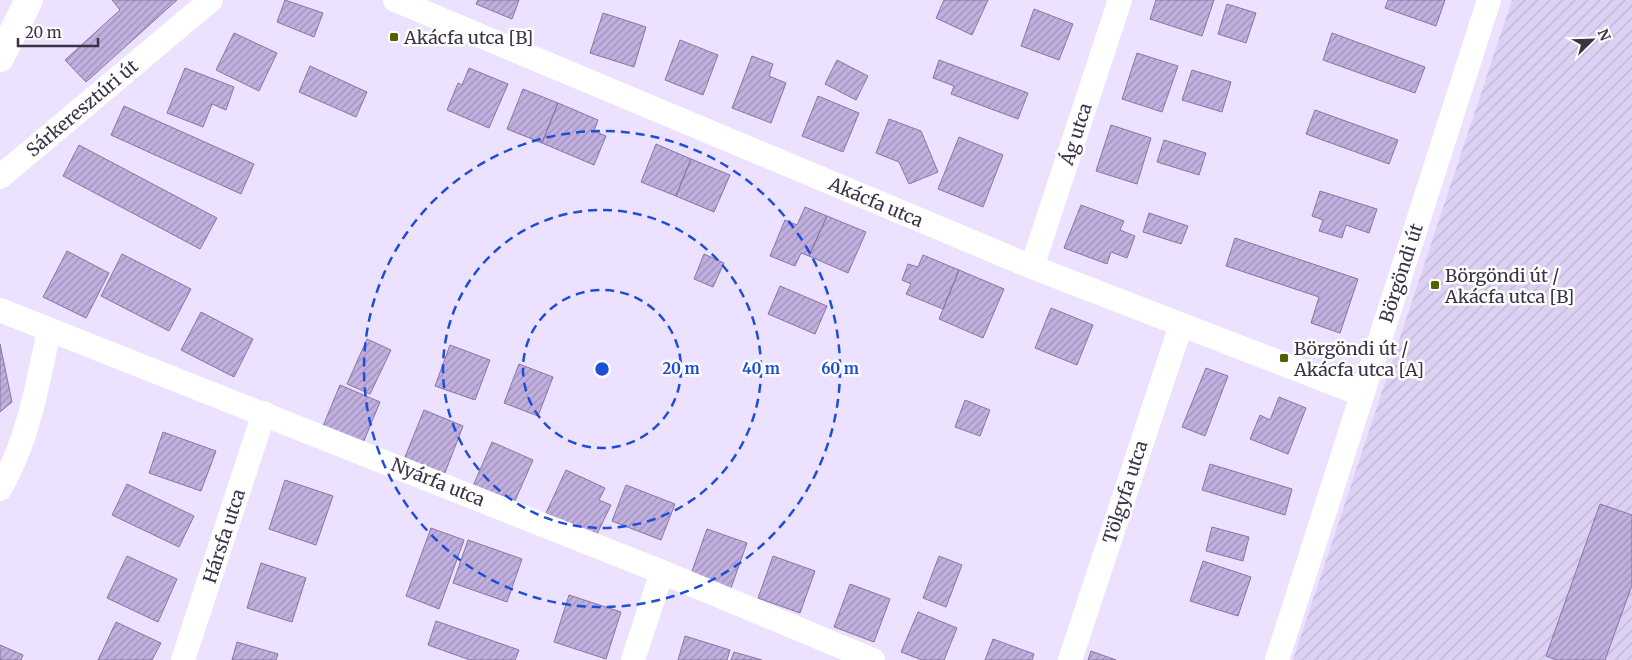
<svg xmlns="http://www.w3.org/2000/svg" width="1632" height="660" font-family="Merriweather,serif">
	<style>
		.industrial { fill: url(#industrial-furrows) }
		.building { fill: url(#building-hatch); stroke: #8776a3 }
		.lines { fill: none; stroke-linecap: round; stroke-linejoin: round }
		.minor { stroke: #fff; stroke-width: 24 }
		.secondary { stroke: #fff; stroke-width: 28 }
		.ring { fill: none; stroke: #1d4ed8; stroke-width: 2.5; stroke-dasharray: 9 6 }
		.poi-dot { fill: #4f6209; stroke: #fff; stroke-width: 2 }
		.labels { text-anchor: middle; dominant-baseline: central; stroke-width: 5; stroke-linejoin: round; paint-order: stroke }
		.poi-label { font-size: 18px; fill: #3a3346; stroke: #fff; text-anchor: start }
		.street-label { font-size: 18px; fill: #3a3346; stroke: #fff }
		.centre { fill: #1d4ed8; stroke: #fff; stroke-width: 2.5 }
		.ring-label { font-size: 15px; text-anchor: middle; font-weight: bold; fill: #1d4ed8; stroke: #fff; stroke-width: 5; stroke-linejoin: round; paint-order: stroke }
	</style>
	<defs>
		<pattern id="industrial-furrows" width="10" height="10" patternUnits="userSpaceOnUse" patternTransform="scale(1.25)"><rect width="10" height="10" fill="#ddd1f3"/><path d="M-1 1l2-2M0 10L10 0M9 11l2-2" fill="none" stroke="#beb4d2"/></pattern>
		<pattern id="building-hatch" width="6" height="6" patternUnits="userSpaceOnUse" patternTransform="scale(1.25)"><rect width="6" height="6" fill="#c1afdf"/><path d="M-1 1l2-2M0 6l6-6M5 7l2-2" fill="none" stroke="#9e8fb7"/></pattern>
	</defs>
	<rect width="100%" height="100%" fill="#ece1ff"/>
	<!-- industrial -->
	<path class="industrial" d="M 1512,0 L 1632,0 L 1632,660 L 1293,660 Z"/>
	<!-- building -->
	<path class="building" d="M 112,0 L 177,0 L 86,82 L 65,60 L 120,10 Z
		M 285,0 L 323,13 L 314,37 L 277,22 Z
		M 478,0 L 519,0 L 512,19 L 476,4 Z
		M 944,0 L 988,0 L 972,35 L 936,18 Z
		M 1156,0 L 1214,0 L 1202,36 L 1150,19 Z
		M 1388,0 L 1445,0 L 1436,26 L 1385,8 Z
		M 1227,4 L 1256,13 L 1246,43 L 1218,34 Z
		M 1034,9 L 1073,24 L 1059,60 L 1021,46 Z
		M 603,13 L 646,27 L 634,67 L 590,53 Z
		M 234,33 L 277,53 L 259,91 L 216,70 Z
		M 1332,33 L 1425,67 L 1415,93 L 1323,60 Z
		M 680,40 L 718,55 L 703,95 L 665,80 Z
		M 1137,53 L 1178,66 L 1162,112 L 1122,99 Z
		M 752,56 L 773,64 L 769,76 L 786,83 L 771,123 L 732,108 Z
		M 837,60 L 868,76 L 856,100 L 825,84 Z
		M 939,60 L 1028,93 L 1018,119 L 951,94 L 954,86 L 933,78 Z
		M 310,66 L 367,92 L 356,117 L 299,92 Z
		M 185,68 L 234,87 L 226,110 L 212,104 L 203,127 L 167,113 Z
		M 469,68 L 508,84 L 489,128 L 447,110 L 458,83 L 462,85 Z
		M 1192,70 L 1231,82 L 1222,112 L 1182,100 Z
		M 523,89 L 558,103 L 542,143 L 507,129 Z
		M 818,96 L 859,113 L 843,152 L 802,136 Z
		M 558,103 L 598,120 L 594,131 L 606,136 L 594,165 L 542,143 Z
		M 124,106 L 254,164 L 241,194 L 111,135 Z
		M 1315,110 L 1398,140 L 1389,164 L 1306,134 Z
		M 889,119 L 921,131 L 938,172 L 909,184 L 899,162 L 876,153 Z
		M 1111,125 L 1151,138 L 1137,184 L 1096,171 Z
		M 959,137 L 1003,155 L 983,207 L 938,189 Z
		M 1164,140 L 1206,153 L 1199,175 L 1157,162 Z
		M 656,144 L 691,159 L 676,196 L 641,182 Z
		M 79,145 L 217,218 L 200,249 L 63,176 Z
		M 691,159 L 730,175 L 714,212 L 676,196 Z
		M 1320,191 L 1377,209 L 1369,233 L 1346,225 L 1342,238 L 1319,231 L 1323,220 L 1312,216 Z
		M 1081,205 L 1124,221 L 1120,230 L 1135,236 L 1127,258 L 1111,252 L 1107,264 L 1064,248 Z
		M 805,207 L 827,216 L 809,256 L 801,253 L 795,266 L 770,256 L 785,220 L 797,225 Z
		M 1149,213 L 1188,226 L 1181,244 L 1143,232 Z
		M 827,216 L 866,232 L 848,273 L 809,256 Z
		M 1235,238 L 1358,279 L 1340,333 L 1311,323 L 1319,297 L 1226,266 Z
		M 67,251 L 109,273 L 86,318 L 43,297 Z
		M 122,254 L 191,289 L 169,331 L 101,296 Z
		M 704,254 L 724,263 L 713,287 L 694,279 Z
		M 923,255 L 959,270 L 943,309 L 906,294 L 911,284 L 902,280 L 908,264 L 918,267 Z
		M 959,270 L 1004,289 L 983,338 L 939,319 Z
		M 780,286 L 827,306 L 815,334 L 768,314 Z
		M 1051,308 L 1093,325 L 1077,365 L 1035,348 Z
		M 201,312 L 253,339 L 234,377 L 181,350 Z
		M 367,339 L 391,350 L 370,394 L 347,384 Z
		M 0,344 L 12,402 L 0,412 Z
		M 450,345 L 490,360 L 475,400 L 435,386 Z
		M 519,364 L 553,377 L 538,416 L 504,403 Z
		M 1206,368 L 1228,376 L 1205,436 L 1182,427 Z
		M 340,385 L 380,402 L 363,443 L 323,426 Z
		M 1279,397 L 1306,408 L 1288,454 L 1250,439 L 1260,415 L 1270,420 Z
		M 965,400 L 990,410 L 980,436 L 955,427 Z
		M 424,410 L 463,426 L 443,478 L 403,462 Z
		M 163,432 L 216,451 L 201,491 L 149,473 Z
		M 492,442 L 533,460 L 514,503 L 473,486 Z
		M 1210,464 L 1292,489 L 1285,515 L 1202,490 Z
		M 566,470 L 605,488 L 599,500 L 611,505 L 596,536 L 546,513 Z
		M 285,480 L 333,496 L 316,545 L 269,529 Z
		M 127,484 L 194,516 L 179,547 L 112,515 Z
		M 626,485 L 675,504 L 661,540 L 612,521 Z
		M 1600,504 L 1632,515 L 1632,585 L 1605,660 L 1557,660 L 1546,656 Z
		M 1212,527 L 1249,537 L 1243,561 L 1206,551 Z
		M 431,528 L 464,540 L 439,609 L 406,596 Z
		M 707,529 L 747,543 L 731,588 L 691,574 Z
		M 468,540 L 522,559 L 507,602 L 453,583 Z
		M 127,556 L 177,579 L 158,622 L 107,598 Z
		M 773,556 L 815,571 L 800,613 L 758,598 Z
		M 939,556 L 962,565 L 946,607 L 923,598 Z
		M 1203,561 L 1251,577 L 1238,616 L 1190,601 Z
		M 261,563 L 306,578 L 292,622 L 247,608 Z
		M 850,584 L 890,599 L 874,642 L 834,627 Z
		M 569,595 L 621,612 L 606,659 L 554,642 Z
		M 918,612 L 957,628 L 944,660 L 922,660 L 901,652 Z
		M 436,621 L 519,650 L 515,660 L 470,660 L 428,645 Z
		M 116,622 L 161,643 L 152,660 L 98,660 Z
		M 685,636 L 730,650 L 727,660 L 678,660 Z
		M 993,639 L 1034,654 L 1032,660 L 985,660 Z
		M 237,642 L 278,654 L 276,660 L 232,660 Z
		M 0,645 L 23,655 L 21,660 L 0,660 Z
		M 1091,651 L 1116,660 L 1088,660 Z
		M 734,652 L 762,660 L 731,660 Z"/>
	<g class="lines">
		<!-- minor -->
		<path class="minor" d="M 395,0 L 1032,267 L 1361,394
			M 0,177 L 211,0
			M 1032,267 L 1120,0
			M 0,310 L 662,572 L 873,660
			M 0,489 C 28,441 38,384 49,330
			M 183,660 L 264,413
			M 633,660 L 662,572
			M 1070,660 L 1181,325
			M 1277,660 L 1489,0"/>
		<!-- secondary -->
		<path class="secondary" d="M 0,58 L 29,0"/>
	</g>
	<!-- distance rings -->
	<g class="ring">
		<circle cx="602" cy="369" r="79"/>
		<circle cx="602" cy="369" r="159"/>
		<circle cx="602" cy="369" r="238"/>
	</g>
	<!-- markers -->
	<g class="poi-dot">
		<rect x="389" y="32" width="10" height="10" rx="2.5"/>
		<rect x="1430" y="280" width="10" height="10" rx="2.5"/>
		<rect x="1279" y="353" width="10" height="10" rx="2.5"/>
	</g>
	<g class="labels">
		<!-- poi labels -->
		<g class="poi-label">
			<text x="404" y="37">Akácfa utca [B]</text>
			<text x="1445" y="275">Börgöndi út /<tspan x="1445" dy="21">Akácfa utca [B]</tspan></text>
			<text x="1294" y="348">Börgöndi út /<tspan x="1294" dy="21">Akácfa utca [A]</tspan></text>
		</g>
		<!-- street labels -->
		<g class="street-label">
			<text transform="translate(82 108) rotate(-40)">Sárkeresztúri út</text>
			<text transform="translate(1076 134) rotate(-72)">Ág utca</text>
			<text transform="translate(876 202) rotate(23)">Akácfa utca</text>
			<text transform="translate(1401 273) rotate(-72)">Börgöndi út</text>
			<text transform="translate(438 482) rotate(22)">Nyárfa utca</text>
			<text transform="translate(1125 492) rotate(-72)">Tölgyfa utca</text>
			<text transform="translate(224 536) rotate(-72)">Hársfa utca</text>
		</g>
	</g>
	<circle cx="602" cy="369" r="8" class="centre"/>
	<g class="ring-label">
		<text x="681" y="374">20 m</text>
		<text x="761" y="374">40 m</text>
		<text x="840" y="374">60 m</text>
	</g>
	<!-- north arrow -->
	<g transform="translate(1592 40) rotate(67)" stroke="#ffffff" stroke-width="4" paint-order="stroke">
	<path d="M0-4L9 19L0 12L-9 19Z" fill="#3a3346"/>
	<text y="-8" font-size="14" font-weight="bold" text-anchor="middle" fill="#3a3346">N</text>
	</g>
	<!-- scale -->
	<path d="M18 38v8h80v-8" fill="none" stroke="#3a3346" stroke-width="2.5"/>
	<text x="25" y="38" font-size="15" fill="#3a3346" stroke="#ffffff" stroke-width="4" paint-order="stroke">20 m</text>
</svg>
